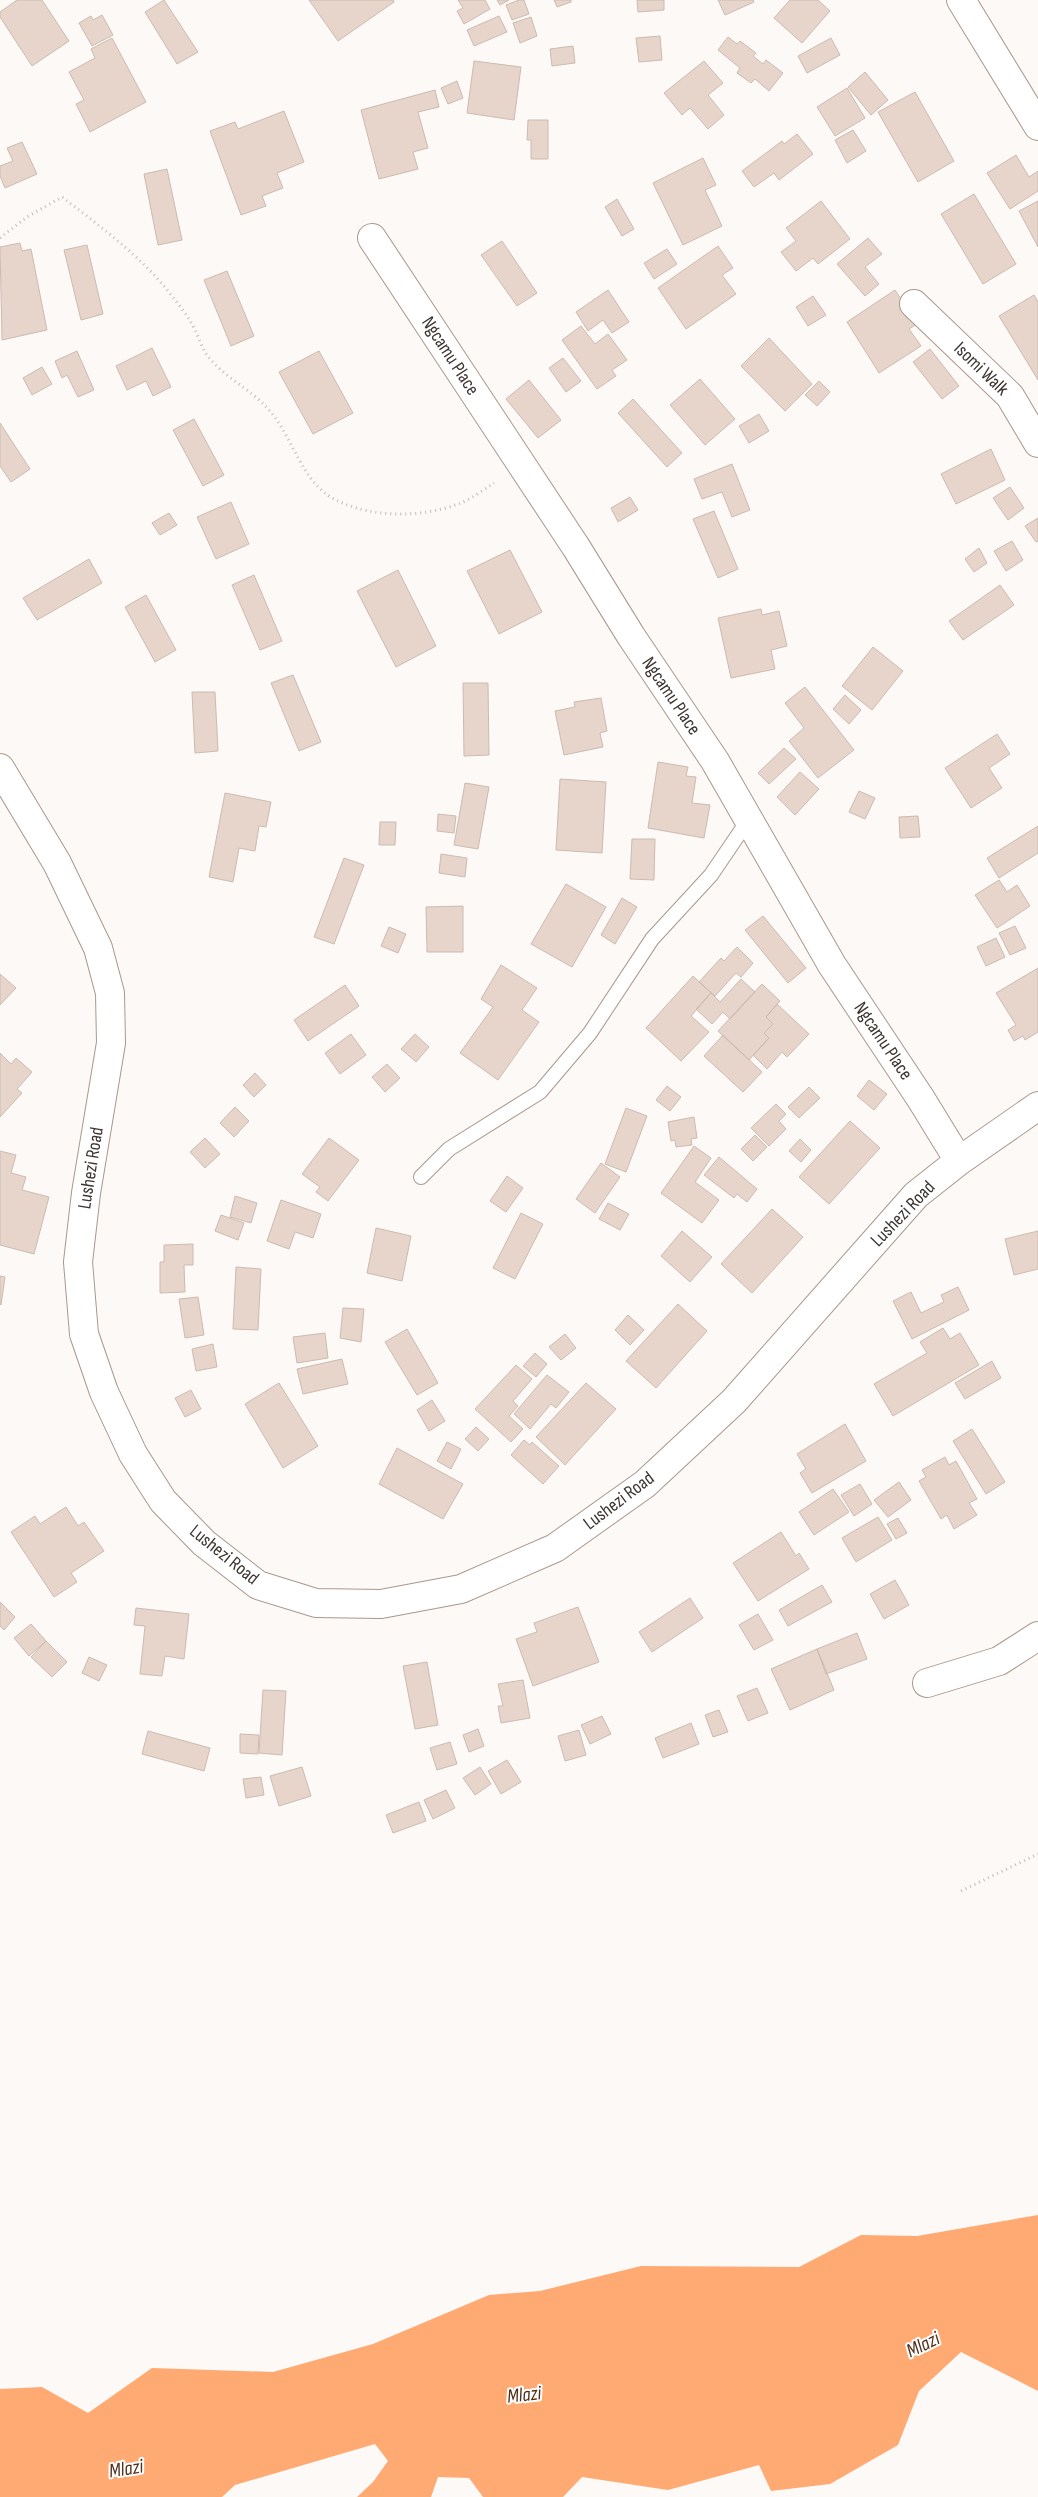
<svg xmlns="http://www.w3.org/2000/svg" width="1038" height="2497" font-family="'Sofia Sans Condensed',sans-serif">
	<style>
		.water { fill: #ffa973 }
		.building { fill: #e7d4ca; stroke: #ccbbb0 }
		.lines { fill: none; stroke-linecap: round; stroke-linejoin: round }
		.lane-casing { stroke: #a9988e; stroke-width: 16 }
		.street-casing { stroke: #a9988e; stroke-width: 30 }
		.path { stroke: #c1bdb9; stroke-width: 3; stroke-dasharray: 1 4; stroke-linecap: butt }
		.lane { stroke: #fff; stroke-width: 14 }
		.street { stroke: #fff; stroke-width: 28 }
		.labels { text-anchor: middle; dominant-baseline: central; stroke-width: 4; stroke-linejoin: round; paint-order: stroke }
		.street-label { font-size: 19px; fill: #3c3531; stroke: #fff }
		.water-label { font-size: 20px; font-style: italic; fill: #512f18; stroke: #fff }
	</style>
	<rect width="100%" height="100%" fill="#fcf9f6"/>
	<!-- water -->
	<path class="water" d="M 1038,2215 L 1038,2391 L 961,2352 L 919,2391 L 898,2445 L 830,2484 L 771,2491 L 759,2465 L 668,2490 L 582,2477 L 563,2497 L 483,2497 L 469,2478 L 438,2477 L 431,2497 L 357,2497 L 373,2482 L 388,2461 L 375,2444 L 235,2485 L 222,2497 L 0,2497 L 0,2389 L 42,2387 L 88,2413 L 152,2368 L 273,2372 L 373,2344 L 489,2295 L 540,2291 L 641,2266 L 799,2267 L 861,2235 L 917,2236 Z"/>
	<!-- building -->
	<path class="building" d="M 17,0 L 42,0 L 69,41 L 32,66 L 0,17 L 0,12 Z
		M 164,0 L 198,52 L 177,64 L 145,12 Z
		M 309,0 L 393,0 L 394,2 L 338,41 Z
		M 458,0 L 485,0 L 490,9 L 464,24 L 457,11 L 463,8 Z
		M 497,0 L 509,0 L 500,5 Z
		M 519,0 L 524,0 L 529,14 L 512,20 L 506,5 Z
		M 554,0 L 571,0 L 571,2 L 557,7 Z
		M 637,0 L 664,0 L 664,10 L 638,12 Z
		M 718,0 L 753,0 L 754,2 L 725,15 Z
		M 790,0 L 818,0 L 830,11 L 802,43 L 774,18 Z
		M 102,15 L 113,35 L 92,46 L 79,23 L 91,16 L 93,20 Z
		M 499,16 L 507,32 L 474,46 L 467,30 Z
		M 531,17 L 537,36 L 520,43 L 513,23 Z
		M 660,36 L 662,60 L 639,62 L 636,38 Z
		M 728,37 L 737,44 L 740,41 L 756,53 L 753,56 L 763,64 L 766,60 L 783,73 L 769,91 L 755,79 L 751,83 L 737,73 L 740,68 L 718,50 Z
		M 112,38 L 146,102 L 90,132 L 76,104 L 84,100 L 69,72 L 95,58 L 91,49 Z
		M 831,38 L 840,55 L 807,73 L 798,56 Z
		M 573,46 L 575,63 L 552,66 L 550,49 Z
		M 474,61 L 521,67 L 514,120 L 467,113 Z
		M 704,61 L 723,83 L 708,95 L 724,115 L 708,129 L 690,108 L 682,115 L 664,93 Z
		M 865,72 L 888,100 L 871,115 L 848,87 Z
		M 457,81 L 463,98 L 448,104 L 441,88 Z
		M 847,88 L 865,118 L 835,136 L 817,107 Z
		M 435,90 L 439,107 L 418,112 L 428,148 L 413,152 L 418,169 L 379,179 L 361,110 Z
		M 915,92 L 954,161 L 918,182 L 878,112 Z
		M 284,111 L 304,162 L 277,173 L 283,188 L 262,196 L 266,206 L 241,215 L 210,131 L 235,122 L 238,129 Z
		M 528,120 L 548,120 L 548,159 L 531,159 L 531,140 L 527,140 Z
		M 853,130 L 866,151 L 847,163 L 835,140 Z
		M 797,134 L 813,154 L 779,180 L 774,173 L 754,187 L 742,171 L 782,141 L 784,144 Z
		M 22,142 L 37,174 L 5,188 L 0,176 L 0,166 L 13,161 L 7,148 Z
		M 1016,155 L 1029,177 L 1038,171 L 1038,191 L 1010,209 L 987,173 Z
		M 703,158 L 716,185 L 705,190 L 722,226 L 683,245 L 653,183 Z
		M 167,169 L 182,240 L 158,245 L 144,174 Z
		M 974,194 L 1016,264 L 983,284 L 941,214 Z
		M 617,199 L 634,229 L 622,236 L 605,207 Z
		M 821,201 L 850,239 L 818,264 L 813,258 L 796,271 L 781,252 L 796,241 L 786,228 Z
		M 1038,201 L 1038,247 L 1019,211 Z
		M 868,238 L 882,254 L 865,267 L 879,284 L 865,296 L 837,264 Z
		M 502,241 L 537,293 L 517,306 L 481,255 Z
		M 20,243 L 22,251 L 31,249 L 47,330 L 2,340 L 0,247 Z
		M 87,245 L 103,314 L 81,320 L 64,250 Z
		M 718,246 L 733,268 L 722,275 L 736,294 L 686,329 L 658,288 Z
		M 667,249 L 677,264 L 654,279 L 644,263 Z
		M 227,271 L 254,336 L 231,346 L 204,280 Z
		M 608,290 L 629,322 L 612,333 L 603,320 L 588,331 L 576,312 Z
		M 895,290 L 917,324 L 909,329 L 921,346 L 879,373 L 847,322 Z
		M 1034,295 L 1038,302 L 1038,380 L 999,316 Z
		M 813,296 L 826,315 L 808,326 L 796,307 Z
		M 581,326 L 595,344 L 608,334 L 627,360 L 612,370 L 616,376 L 597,389 L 562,340 Z
		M 769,338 L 812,384 L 785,411 L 741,366 Z
		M 152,348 L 171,387 L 153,396 L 146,381 L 127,390 L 116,366 Z
		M 930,349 L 959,386 L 942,399 L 913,362 Z
		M 77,351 L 94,390 L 78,397 L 67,375 L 62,378 L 55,361 Z
		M 319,351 L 353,413 L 313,434 L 279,372 Z
		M 563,358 L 581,381 L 566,392 L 549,368 Z
		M 42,367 L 52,384 L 32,395 L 23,378 Z
		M 700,379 L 735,419 L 705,445 L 670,405 Z
		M 529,380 L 561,420 L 538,438 L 506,399 Z
		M 819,381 L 830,392 L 817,406 L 805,395 Z
		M 633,399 L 682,453 L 667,467 L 618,413 Z
		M 759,414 L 769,431 L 749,443 L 739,426 Z
		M 194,419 L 224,475 L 203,486 L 173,430 Z
		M 0,423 L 30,469 L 11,482 L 0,466 Z
		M 991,449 L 1005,480 L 956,504 L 941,474 Z
		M 732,464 L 750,510 L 732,517 L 722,492 L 702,499 L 694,479 Z
		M 1010,487 L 1024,508 L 1008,520 L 993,498 Z
		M 630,497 L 638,510 L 618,522 L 611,508 Z
		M 231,502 L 249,544 L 216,559 L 197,517 Z
		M 714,511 L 738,569 L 718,578 L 693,519 Z
		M 169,513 L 177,525 L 160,535 L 152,523 Z
		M 1038,518 L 1038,541 L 1036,542 L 1025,526 Z
		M 1012,541 L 1023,560 L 1006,571 L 994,551 Z
		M 979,548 L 987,563 L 974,572 L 965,559 Z
		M 510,550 L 542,612 L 499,634 L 467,571 Z
		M 89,559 L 102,583 L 37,620 L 23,598 Z
		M 398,570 L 436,646 L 396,667 L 357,591 Z
		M 254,575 L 282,641 L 260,650 L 232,585 Z
		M 1000,585 L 1014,605 L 963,640 L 949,621 Z
		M 146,595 L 176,650 L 155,662 L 125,607 Z
		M 761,609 L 762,615 L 779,611 L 787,646 L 771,650 L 775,669 L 731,678 L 718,618 Z
		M 873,647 L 903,671 L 872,710 L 842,686 Z
		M 293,675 L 321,742 L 299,751 L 271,683 Z
		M 463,683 L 488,683 L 489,755 L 464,756 Z
		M 805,687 L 854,750 L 818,778 L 789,741 L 804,728 L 785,703 Z
		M 192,692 L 215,692 L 218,751 L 195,753 Z
		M 845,695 L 861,710 L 849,724 L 833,709 Z
		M 601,698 L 607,731 L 600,733 L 603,747 L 564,755 L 555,711 L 575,707 L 574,702 Z
		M 997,734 L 1010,754 L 989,768 L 1002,788 L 971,808 L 945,768 Z
		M 784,748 L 796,759 L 769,784 L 758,773 Z
		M 658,762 L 688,767 L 686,776 L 696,777 L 692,803 L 710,805 L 704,838 L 648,828 Z
		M 800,772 L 819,789 L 795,815 L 777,797 Z
		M 560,779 L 606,782 L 602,853 L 556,850 Z
		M 465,783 L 489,787 L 478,849 L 454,845 Z
		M 859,791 L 875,798 L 865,819 L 849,812 Z
		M 225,793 L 271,802 L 266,827 L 259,826 L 255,851 L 239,848 L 233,882 L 209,877 Z
		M 438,814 L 456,816 L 454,833 L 437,831 Z
		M 918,816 L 920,837 L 900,838 L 899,817 Z
		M 380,822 L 396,822 L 395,845 L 379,845 Z
		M 1038,826 L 1038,853 L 999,878 L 987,858 Z
		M 632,839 L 655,839 L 654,880 L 630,879 Z
		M 441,854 L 467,858 L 465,877 L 439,873 Z
		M 344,858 L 364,865 L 334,944 L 314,937 Z
		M 999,880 L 1007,892 L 1017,885 L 1030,906 L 997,928 L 975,895 Z
		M 566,884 L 606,907 L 572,967 L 531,944 Z
		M 622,898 L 637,907 L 615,944 L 601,935 Z
		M 463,906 L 463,952 L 427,952 L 426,907 Z
		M 763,916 L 806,968 L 788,983 L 745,930 Z
		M 1015,926 L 1026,948 L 1010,955 L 999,933 Z
		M 389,927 L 406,934 L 398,953 L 381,946 Z
		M 996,938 L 1005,957 L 986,966 L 977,947 Z
		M 737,947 L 753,963 L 741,977 L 736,973 L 715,996 L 699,982 L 721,958 L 724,961 Z
		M 501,965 L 537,988 L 522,1010 L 539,1022 L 498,1080 L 460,1053 L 493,1007 L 481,999 Z
		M 1038,968 L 1038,1032 L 1025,1040 L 1023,1036 L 1014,1041 L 1008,1030 L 1016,1025 L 996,993 Z
		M 0,974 L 16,988 L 0,1005 Z
		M 693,976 L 711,993 L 691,1016 L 709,1032 L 681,1061 L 646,1028 Z
		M 741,979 L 755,992 L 730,1019 L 723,1012 L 712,1024 L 696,1009 L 711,993 L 720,1002 Z
		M 762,984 L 780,1001 L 766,1017 L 773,1024 L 764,1033 L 769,1038 L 749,1060 L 718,1031 Z
		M 345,985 L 359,1006 L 308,1041 L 294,1020 Z
		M 777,1004 L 809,1034 L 787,1057 L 782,1052 L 767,1069 L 753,1055 L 769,1038 L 764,1033 L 773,1024 L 766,1017 Z
		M 351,1034 L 366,1055 L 340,1074 L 325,1053 Z
		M 415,1034 L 429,1047 L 416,1062 L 401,1049 Z
		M 723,1035 L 762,1072 L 743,1092 L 704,1056 Z
		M 0,1053 L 11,1064 L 16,1058 L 32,1072 L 17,1089 L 22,1093 L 0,1117 Z
		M 387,1064 L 400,1078 L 385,1092 L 372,1077 Z
		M 255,1073 L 266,1085 L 254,1097 L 243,1085 Z
		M 869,1080 L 887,1094 L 874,1110 L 857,1096 Z
		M 667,1086 L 681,1097 L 670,1111 L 656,1100 Z
		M 809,1087 L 820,1098 L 799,1118 L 788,1107 Z
		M 776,1104 L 786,1114 L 779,1121 L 786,1129 L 769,1146 L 751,1128 Z
		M 235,1107 L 249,1121 L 234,1137 L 220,1123 Z
		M 626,1108 L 647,1116 L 626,1172 L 605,1164 Z
		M 694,1117 L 697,1138 L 691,1139 L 692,1145 L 676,1147 L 675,1140 L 671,1141 L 668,1122 Z
		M 850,1121 L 880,1148 L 829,1204 L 799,1177 Z
		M 755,1135 L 767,1147 L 753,1161 L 741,1149 Z
		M 205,1138 L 220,1154 L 205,1168 L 190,1152 Z
		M 329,1138 L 359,1160 L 328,1201 L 316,1192 L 320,1187 L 302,1174 Z
		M 800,1139 L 811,1150 L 801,1162 L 789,1151 Z
		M 694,1146 L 711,1158 L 695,1182 L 719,1200 L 702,1223 L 661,1193 Z
		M 0,1151 L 16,1155 L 11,1173 L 26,1177 L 22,1190 L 49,1197 L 34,1254 L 0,1245 Z
		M 719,1157 L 757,1189 L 747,1202 L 737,1194 L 734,1198 L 704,1175 Z
		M 601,1163 L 620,1177 L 595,1213 L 576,1199 Z
		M 507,1176 L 523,1188 L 506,1212 L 490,1201 Z
		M 235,1196 L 257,1203 L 251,1223 L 230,1217 Z
		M 281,1200 L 321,1214 L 313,1238 L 295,1232 L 289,1249 L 267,1241 Z
		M 608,1203 L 629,1214 L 620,1230 L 599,1219 Z
		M 772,1209 L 803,1237 L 752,1293 L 721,1264 Z
		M 521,1213 L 543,1224 L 515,1279 L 493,1268 Z
		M 221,1215 L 244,1223 L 238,1240 L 215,1231 Z
		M 376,1228 L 411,1236 L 402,1281 L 367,1273 Z
		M 682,1231 L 712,1257 L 690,1282 L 661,1256 Z
		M 1038,1231 L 1038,1269 L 1014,1275 L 1005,1239 Z
		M 193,1244 L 193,1265 L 184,1265 L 185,1292 L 160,1293 L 160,1262 L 164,1262 L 164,1245 Z
		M 236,1267 L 261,1269 L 258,1330 L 233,1329 Z
		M 0,1276 L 5,1277 L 1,1305 L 0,1304 Z
		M 958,1287 L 969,1310 L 912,1339 L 893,1301 L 911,1292 L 921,1313 L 944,1302 L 941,1295 Z
		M 198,1297 L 204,1335 L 185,1338 L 179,1299 Z
		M 678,1304 L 707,1331 L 656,1388 L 626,1361 Z
		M 343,1308 L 364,1309 L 361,1342 L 340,1338 Z
		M 628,1315 L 644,1330 L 630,1345 L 615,1330 Z
		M 943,1328 L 950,1339 L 960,1333 L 979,1365 L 893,1416 L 874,1384 L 927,1353 L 920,1342 Z
		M 407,1329 L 438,1383 L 417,1395 L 385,1342 Z
		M 325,1333 L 328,1358 L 297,1363 L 293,1337 Z
		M 565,1334 L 576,1348 L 561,1360 L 549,1347 Z
		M 213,1344 L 217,1367 L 196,1371 L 192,1349 Z
		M 535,1353 L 547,1364 L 536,1377 L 523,1366 Z
		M 342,1359 L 348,1384 L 303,1394 L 297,1369 Z
		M 992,1361 L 1001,1378 L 965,1399 L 955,1383 Z
		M 516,1365 L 532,1379 L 513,1401 L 518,1406 L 509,1416 L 523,1429 L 511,1442 L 475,1409 Z
		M 547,1375 L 569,1392 L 556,1408 L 551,1404 L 530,1429 L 514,1414 Z
		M 279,1383 L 318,1446 L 283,1468 L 245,1404 Z
		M 586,1383 L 616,1409 L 565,1465 L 536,1437 Z
		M 191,1390 L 201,1409 L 185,1417 L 175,1398 Z
		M 432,1400 L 445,1421 L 429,1431 L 417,1410 Z
		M 845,1424 L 866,1461 L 812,1493 L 800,1473 L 806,1469 L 797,1454 Z
		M 476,1427 L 489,1439 L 478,1451 L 465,1439 Z
		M 972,1429 L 1005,1482 L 986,1494 L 953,1441 Z
		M 524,1440 L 530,1445 L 532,1442 L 559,1466 L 543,1484 L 511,1455 Z
		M 447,1442 L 461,1449 L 451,1469 L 437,1461 Z
		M 397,1448 L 463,1484 L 443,1519 L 379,1484 Z
		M 945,1457 L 949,1465 L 956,1461 L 977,1499 L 969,1503 L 977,1515 L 954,1529 L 947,1515 L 941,1519 L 919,1481 L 926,1477 L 922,1470 Z
		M 899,1482 L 911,1500 L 888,1517 L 874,1500 Z
		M 860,1484 L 872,1504 L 854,1516 L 841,1495 Z
		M 833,1489 L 849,1512 L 814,1535 L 799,1512 Z
		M 66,1507 L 78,1526 L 84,1522 L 104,1551 L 71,1573 L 77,1582 L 54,1597 L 11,1532 L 35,1516 L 40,1524 Z
		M 878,1517 L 892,1540 L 856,1562 L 842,1538 Z
		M 898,1518 L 907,1533 L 896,1539 L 887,1524 Z
		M 781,1532 L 796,1556 L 799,1553 L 809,1569 L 758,1601 L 733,1563 Z
		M 895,1580 L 909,1605 L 884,1619 L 870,1594 Z
		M 822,1585 L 832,1602 L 788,1626 L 779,1610 Z
		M 690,1598 L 703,1618 L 652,1652 L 639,1632 Z
		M 0,1602 L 15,1617 L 4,1630 L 0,1626 Z
		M 578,1607 L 599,1662 L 533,1686 L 516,1639 L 537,1632 L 534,1623 Z
		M 136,1608 L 189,1614 L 184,1659 L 165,1656 L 162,1676 L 140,1674 L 145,1626 L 134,1625 Z
		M 758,1614 L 773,1640 L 754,1650 L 739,1625 Z
		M 31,1624 L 46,1641 L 29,1656 L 14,1638 Z
		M 857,1633 L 867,1659 L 826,1674 L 817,1649 Z
		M 46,1641 L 67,1662 L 52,1677 L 31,1657 Z
		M 817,1649 L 834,1690 L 790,1710 L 771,1669 Z
		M 89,1657 L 107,1665 L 99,1681 L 82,1673 Z
		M 427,1662 L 438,1725 L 415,1729 L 403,1666 Z
		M 523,1680 L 530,1718 L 501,1723 L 498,1706 L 503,1706 L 498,1684 Z
		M 757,1688 L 768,1713 L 748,1721 L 737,1696 Z
		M 263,1690 L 286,1691 L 282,1755 L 259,1753 Z
		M 719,1710 L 728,1732 L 713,1737 L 705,1715 Z
		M 602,1716 L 611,1734 L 590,1744 L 581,1725 Z
		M 691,1723 L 699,1744 L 663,1758 L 655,1738 Z
		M 478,1729 L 484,1746 L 469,1752 L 463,1735 Z
		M 579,1730 L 586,1755 L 565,1761 L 558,1736 Z
		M 148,1731 L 210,1748 L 204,1771 L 142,1754 Z
		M 240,1734 L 259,1735 L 258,1754 L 240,1753 Z
		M 450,1742 L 457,1764 L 437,1770 L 430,1748 Z
		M 507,1760 L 521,1782 L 501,1794 L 488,1771 Z
		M 302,1767 L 311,1796 L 279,1806 L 270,1776 Z
		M 480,1767 L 491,1784 L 475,1795 L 463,1778 Z
		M 261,1777 L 264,1795 L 246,1798 L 243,1779 Z
		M 446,1790 L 455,1808 L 433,1819 L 424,1800 Z
		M 419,1802 L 426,1821 L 393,1833 L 386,1815 Z"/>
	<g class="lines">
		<!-- lane casing -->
		<g class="lane-casing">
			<path id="lane" d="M 421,1177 L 449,1149 L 540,1092 L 590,1033 L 652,939 L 711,875 L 749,819"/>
		</g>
		<!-- street casing -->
		<g class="street-casing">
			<path id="street" d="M 961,0 L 1038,126
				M 372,238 L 576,547 L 631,636 L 715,761 L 832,965 L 921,1099 L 959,1161
				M 914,304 L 1010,396 L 1038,443
				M 0,768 L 57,863 L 98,948 L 110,993 L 111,1043 L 86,1193 L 78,1262 L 84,1334 L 104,1392 L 133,1454 L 163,1501 L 204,1543 L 258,1585 L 316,1603 L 381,1604 L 461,1589 L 555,1548 L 645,1484 L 734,1401 L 916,1195 L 959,1161 L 1038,1106
				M 927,1683 L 999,1661 L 1038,1636"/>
		</g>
		<!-- path -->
		<path class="path" d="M 0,238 L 27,217 L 62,197 C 101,227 142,257 172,296 C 178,304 185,312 190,321 C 197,331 200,345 207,355 C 223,377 251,389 269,410 C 294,438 301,483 336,500 C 372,518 421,518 458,504 C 470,500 483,490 494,483
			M 961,1891 L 1038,1854"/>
		<!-- lane -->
		<use href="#lane" class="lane"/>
		<!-- street -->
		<use href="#street" class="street"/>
	</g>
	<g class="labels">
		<!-- street labels -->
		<g class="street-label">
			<text transform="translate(450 356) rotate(57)">Ngcamu Place</text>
			<text transform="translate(981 369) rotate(44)">Isomi Walk</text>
			<text transform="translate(671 696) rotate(56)">Ngcamu Place</text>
			<text transform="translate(883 1041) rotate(56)">Ngcamu Place</text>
			<text transform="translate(91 1168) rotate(-81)">Lushezi Road</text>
			<text transform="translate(903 1214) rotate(-46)">Lushezi Road</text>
			<text transform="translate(619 1501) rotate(-37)">Lushezi Road</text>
			<text transform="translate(224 1555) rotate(39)">Lushezi Road</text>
		</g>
		<!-- water labels -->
		<g class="water-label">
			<text transform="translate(923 2345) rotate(-26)">Mlazi</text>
			<text transform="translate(524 2395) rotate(-6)">Mlazi</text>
			<text transform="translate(126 2469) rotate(-9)">Mlazi</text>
		</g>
	</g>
</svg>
